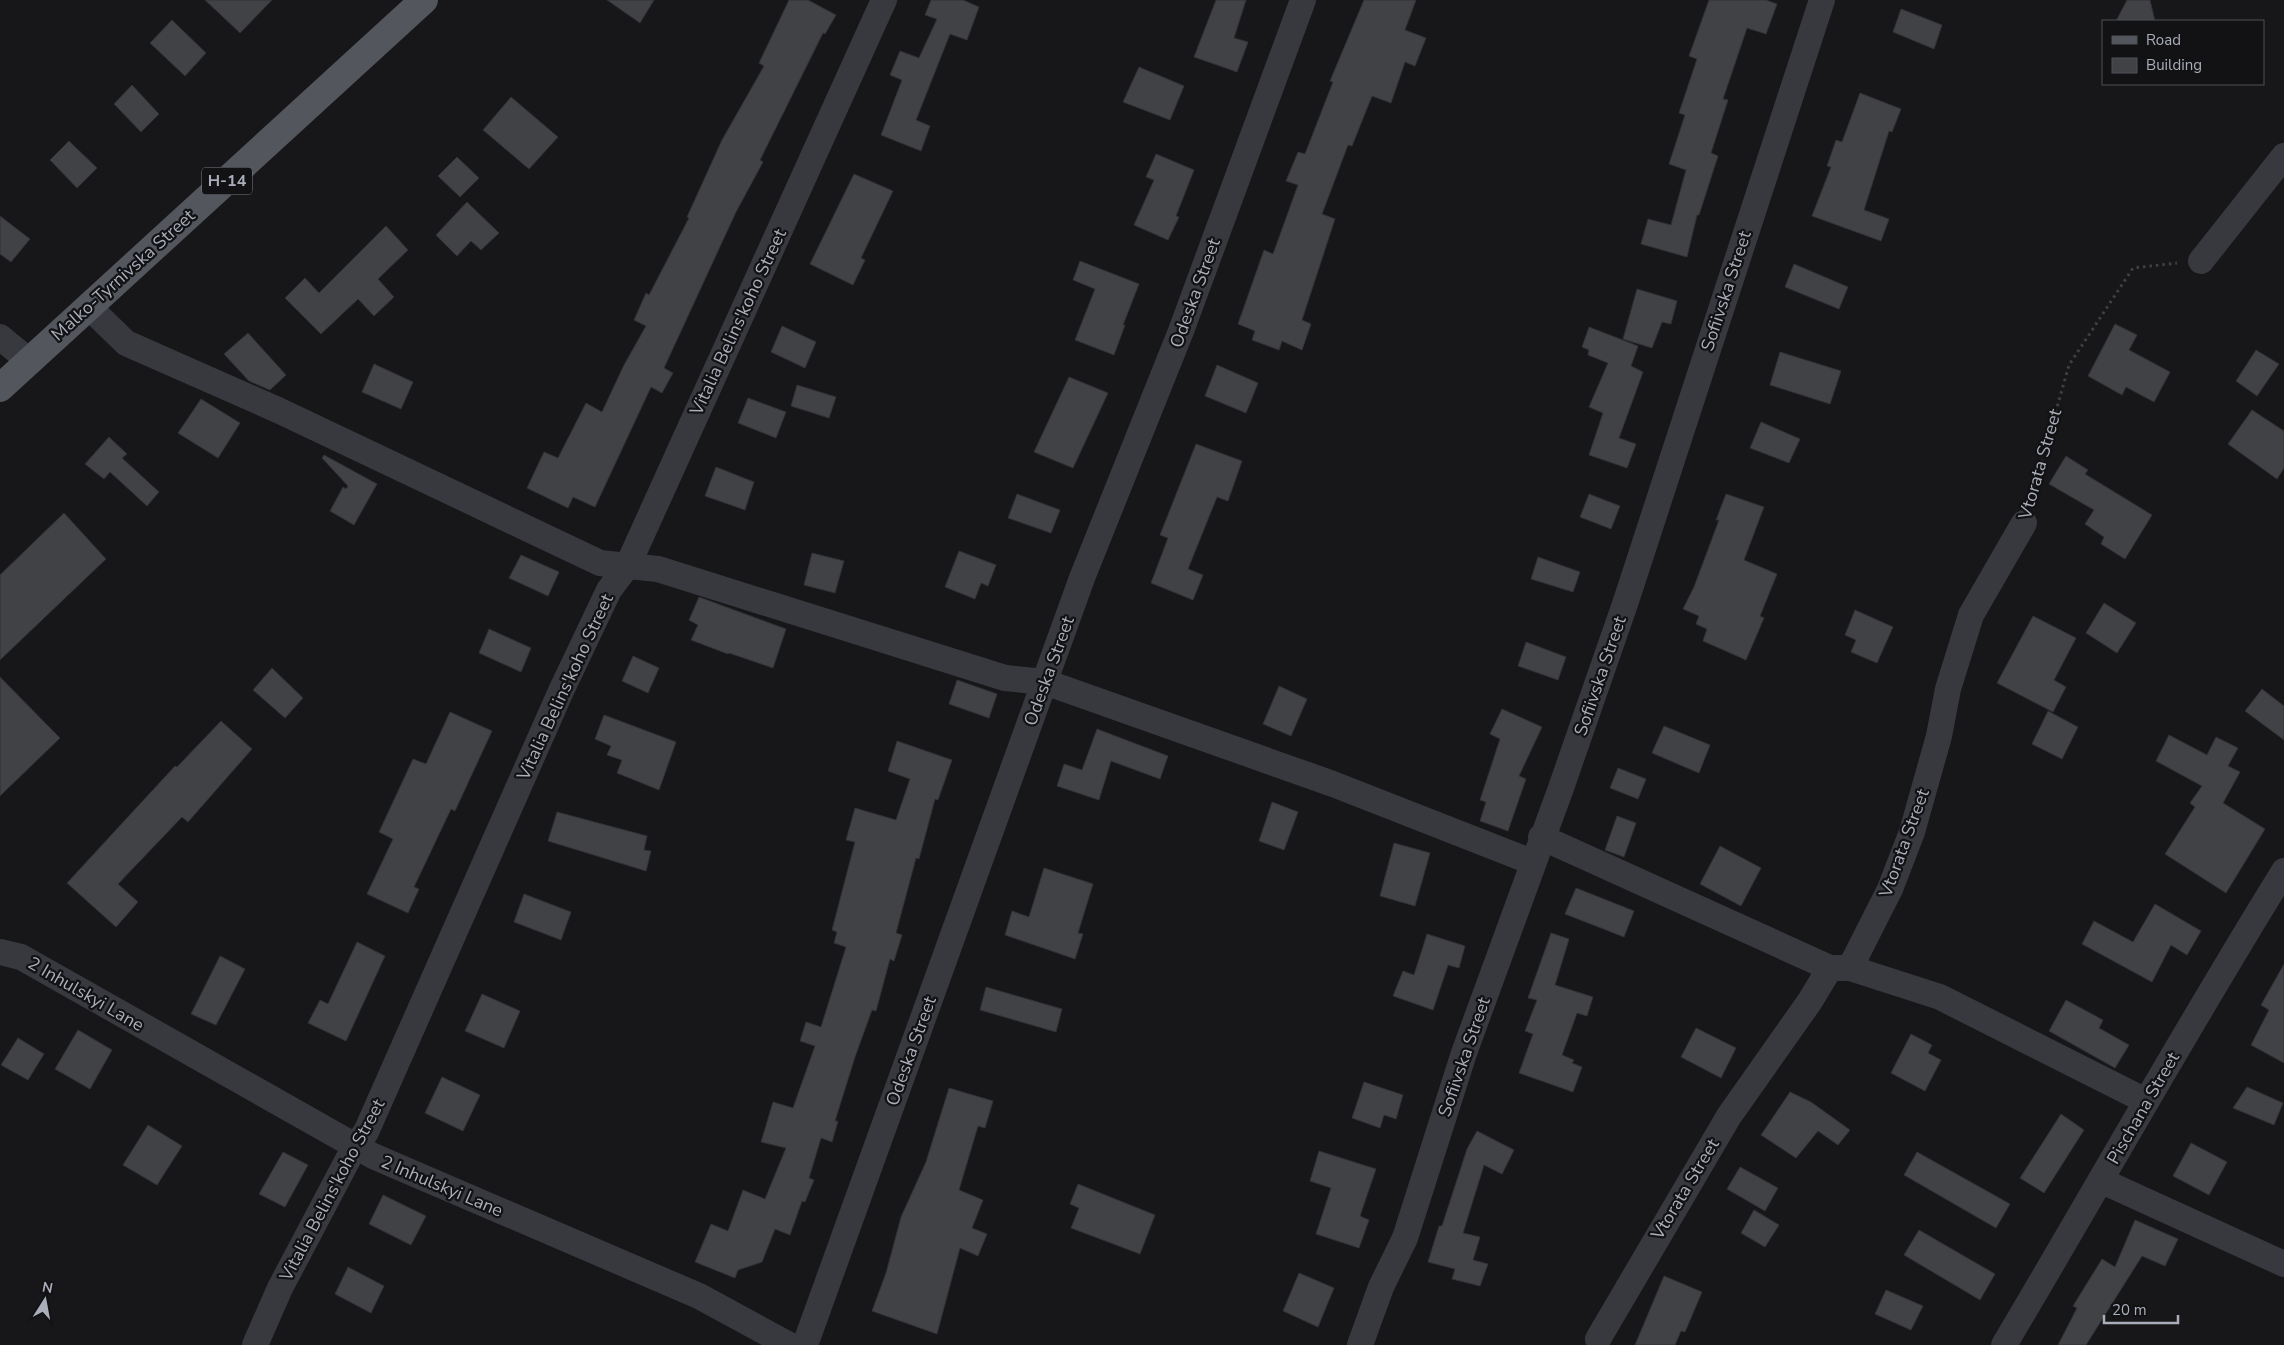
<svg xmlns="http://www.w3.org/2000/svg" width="2284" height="1345" font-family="'Nunito Sans',sans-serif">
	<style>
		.building { fill: #414246; stroke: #313136 }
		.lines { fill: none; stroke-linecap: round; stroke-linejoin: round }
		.path { stroke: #3e4046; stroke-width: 3; stroke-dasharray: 2.5 4; stroke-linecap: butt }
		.minor { stroke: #38393f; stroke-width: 26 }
		.major { stroke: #54565e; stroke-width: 28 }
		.labels { text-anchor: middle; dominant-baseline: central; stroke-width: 4.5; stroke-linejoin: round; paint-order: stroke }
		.shield { fill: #121214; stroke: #7c7f88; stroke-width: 1 }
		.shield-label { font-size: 16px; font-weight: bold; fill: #a9aeba }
		.street-label { font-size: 18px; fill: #a9aeba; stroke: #121214 }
	</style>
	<rect width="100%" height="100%" fill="#171719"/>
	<!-- building -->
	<path class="building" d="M 205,0 L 272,0 L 240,33 Z
		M 607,0 L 654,0 L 640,23 Z
		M 789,0 L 808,0 L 836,15 L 825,34 L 823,33 L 760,160 L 763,162 L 736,212 L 664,368 L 673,373 L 662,393 L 651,387 L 595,507 L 573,497 L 568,508 L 527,488 L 544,452 L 558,458 L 586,403 L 602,412 L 624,365 L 646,326 L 634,320 L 646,293 L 649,295 L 689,218 L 687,217 L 722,140 L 764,66 L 759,63 Z
		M 931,0 L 963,0 L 979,7 L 967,40 L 950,34 L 916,120 L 930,126 L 921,151 L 881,135 L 902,80 L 890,75 L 900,51 L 919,58 L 937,19 L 925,15 Z
		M 1216,0 L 1246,0 L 1234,38 L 1248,42 L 1237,72 L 1194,57 Z
		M 1364,0 L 1416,0 L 1405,30 L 1426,38 L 1415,66 L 1405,62 L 1391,103 L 1372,96 L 1352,146 L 1348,145 L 1322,214 L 1335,219 L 1302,320 L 1311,324 L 1302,350 L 1282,341 L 1279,350 L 1252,340 L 1255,331 L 1238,324 L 1264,250 L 1273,254 L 1298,185 L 1286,181 L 1298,152 L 1305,154 L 1333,82 L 1330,81 Z
		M 1709,0 L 1766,0 L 1777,4 L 1766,34 L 1747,28 L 1723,99 L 1728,100 L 1711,153 L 1718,156 L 1699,215 L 1697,215 L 1687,257 L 1641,244 L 1648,219 L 1671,225 L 1686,170 L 1669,164 L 1685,115 L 1679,113 L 1697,59 L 1689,56 Z
		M 2127,0 L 2150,0 L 2155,21 L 2116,21 Z
		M 1901,9 L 1942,25 L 1934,49 L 1893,32 Z
		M 172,20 L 206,53 L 185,76 L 150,43 Z
		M 1139,67 L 1184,86 L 1170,120 L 1123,102 Z
		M 132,85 L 159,114 L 141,132 L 114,104 Z
		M 1860,93 L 1901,109 L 1892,132 L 1889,131 L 1864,210 L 1889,219 L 1881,241 L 1812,216 L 1831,167 L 1827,166 L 1836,140 L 1842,142 Z
		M 511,97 L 558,137 L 529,169 L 483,130 Z
		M 69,141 L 97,168 L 77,188 L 50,160 Z
		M 1156,154 L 1194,170 L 1176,216 L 1179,217 L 1168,240 L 1134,225 L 1154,180 L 1146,177 Z
		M 457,157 L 479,178 L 460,197 L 438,176 Z
		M 854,174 L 893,191 L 861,258 L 865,260 L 853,285 L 810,264 Z
		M 467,202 L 499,233 L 481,250 L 471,241 L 457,256 L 436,235 Z
		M 0,216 L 30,239 L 11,262 L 0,254 Z
		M 386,226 L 408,250 L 378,279 L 394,297 L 374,316 L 358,299 L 321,334 L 285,298 L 305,278 L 319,293 Z
		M 1080,261 L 1139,284 L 1123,325 L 1125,325 L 1114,355 L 1075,340 L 1095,289 L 1073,280 Z
		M 1794,264 L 1848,287 L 1839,309 L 1785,287 Z
		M 1637,289 L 1677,301 L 1671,324 L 1662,322 L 1652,348 L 1623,339 Z
		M 2115,324 L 2137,335 L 2129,350 L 2170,372 L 2154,402 L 2126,387 L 2122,395 L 2088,376 Z
		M 782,326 L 816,342 L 805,368 L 771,352 Z
		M 1589,327 L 1638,346 L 1631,366 L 1643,372 L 1619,438 L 1636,444 L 1627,468 L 1589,455 L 1603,413 L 1589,407 L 1608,363 L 1588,355 L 1589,350 L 1582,347 Z
		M 248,333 L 286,375 L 270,390 L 249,381 L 224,354 Z
		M 2256,350 L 2279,364 L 2257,396 L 2236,381 Z
		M 1780,352 L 1841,371 L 1830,404 L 1770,385 Z
		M 374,364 L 413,382 L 401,409 L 362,392 Z
		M 1217,365 L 1258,383 L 1246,413 L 1205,396 Z
		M 1069,377 L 1108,393 L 1073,468 L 1034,452 Z
		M 797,385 L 836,397 L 829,418 L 791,406 Z
		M 748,398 L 786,412 L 776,438 L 738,423 Z
		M 201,399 L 240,423 L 218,458 L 178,433 Z
		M 2252,410 L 2284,431 L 2284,468 L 2277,479 L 2228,444 Z
		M 1761,422 L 1800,439 L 1789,463 L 1750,448 Z
		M 109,437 L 127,454 L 122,458 L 159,492 L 147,506 L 110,472 L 104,479 L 85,464 Z
		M 1196,444 L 1242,461 L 1228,501 L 1217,497 L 1188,569 L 1203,575 L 1193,600 L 1151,583 L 1168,538 L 1160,535 Z
		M 324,455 L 377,484 L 354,525 L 330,511 L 343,487 L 346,489 L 348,486 L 322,458 Z
		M 2066,456 L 2088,470 L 2085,474 L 2152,515 L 2125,559 L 2101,544 L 2104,537 L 2085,524 L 2094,510 L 2049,484 Z
		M 716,467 L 754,482 L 745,510 L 705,496 Z
		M 1017,494 L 1060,510 L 1051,533 L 1008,518 Z
		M 1589,494 L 1620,506 L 1611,529 L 1580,517 Z
		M 1726,494 L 1764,507 L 1744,560 L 1777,574 L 1760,616 L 1764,618 L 1746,660 L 1703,641 L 1707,629 L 1696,624 L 1699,616 L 1683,609 L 1694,587 L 1719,520 L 1716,520 Z
		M 64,513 L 106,559 L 0,660 L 0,575 Z
		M 959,551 L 996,565 L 988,586 L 981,583 L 975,599 L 945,587 Z
		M 812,553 L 844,561 L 835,593 L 804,585 Z
		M 521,555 L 559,572 L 548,596 L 509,578 Z
		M 1538,557 L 1580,572 L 1573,592 L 1531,579 Z
		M 699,597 L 786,629 L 773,668 L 729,653 L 728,654 L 691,640 L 698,625 L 689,620 Z
		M 2104,603 L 2136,623 L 2117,653 L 2086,633 Z
		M 1855,610 L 1893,627 L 1877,663 L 1851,652 L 1856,640 L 1845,635 Z
		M 2033,616 L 2076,638 L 2054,680 L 2066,687 L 2053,712 L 1997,683 Z
		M 489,629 L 531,648 L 521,672 L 479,653 Z
		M 1526,642 L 1566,657 L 1558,680 L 1518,666 Z
		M 633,656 L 659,668 L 648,693 L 622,681 Z
		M 272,668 L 303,698 L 285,718 L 253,690 Z
		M 0,677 L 60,738 L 0,796 Z
		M 957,680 L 997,694 L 989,718 L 949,704 Z
		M 1279,686 L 1307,699 L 1291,736 L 1263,724 Z
		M 2262,689 L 2284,706 L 2284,740 L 2245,711 Z
		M 1502,709 L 1542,727 L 1519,776 L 1526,779 L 1508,831 L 1480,821 L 1486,802 L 1480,800 L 1500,739 L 1490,734 Z
		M 2048,711 L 2078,727 L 2062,759 L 2032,744 Z
		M 450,712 L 492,731 L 455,811 L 451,809 L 414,887 L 419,889 L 408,913 L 367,894 L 393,839 L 379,832 L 413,759 L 426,764 Z
		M 604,715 L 676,742 L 659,790 L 617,773 L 622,760 L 607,755 L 611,746 L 595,739 Z
		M 221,721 L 252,749 L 188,822 L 182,817 L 118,884 L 138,902 L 116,927 L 67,883 L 175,766 L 177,767 Z
		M 1664,726 L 1710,745 L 1699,773 L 1652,753 Z
		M 1097,729 L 1168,756 L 1160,779 L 1111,761 L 1099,800 L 1057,786 L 1064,764 L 1082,770 Z
		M 2169,735 L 2207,755 L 2216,737 L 2238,748 L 2228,766 L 2240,772 L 2223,803 L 2265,829 L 2226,893 L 2165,854 L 2195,807 L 2190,803 L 2202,786 L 2156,761 Z
		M 897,741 L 952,760 L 938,800 L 935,799 L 919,859 L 916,858 L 896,933 L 902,935 L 894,961 L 890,959 L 876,1011 L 872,1010 L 855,1057 L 835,1121 L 838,1121 L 832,1142 L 821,1138 L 809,1178 L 814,1180 L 805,1202 L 802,1201 L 790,1235 L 775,1229 L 762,1262 L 738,1270 L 735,1278 L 695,1262 L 711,1224 L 728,1231 L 743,1190 L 765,1199 L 786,1148 L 761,1142 L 773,1102 L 793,1108 L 815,1046 L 800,1041 L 806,1022 L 821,1027 L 846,947 L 834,943 L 837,932 L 832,930 L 855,842 L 846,840 L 855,808 L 896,820 L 910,779 L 888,771 Z
		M 1618,768 L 1646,779 L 1638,799 L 1610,788 Z
		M 1272,802 L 1298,812 L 1284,850 L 1259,841 Z
		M 557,812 L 647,836 L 644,850 L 651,851 L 646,871 L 548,841 Z
		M 1617,816 L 1636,823 L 1624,857 L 1605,850 Z
		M 1394,843 L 1430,853 L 1415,906 L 1380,896 Z
		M 1720,846 L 1761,868 L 1741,906 L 1700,884 Z
		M 1044,868 L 1093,884 L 1078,933 L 1083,934 L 1075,959 L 1005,935 L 1012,911 L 1029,917 Z
		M 1576,888 L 1634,911 L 1624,937 L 1565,914 Z
		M 524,894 L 571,912 L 561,940 L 514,922 Z
		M 2155,904 L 2201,931 L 2187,955 L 2171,945 L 2152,982 L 2082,944 L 2094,921 L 2133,942 Z
		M 1551,933 L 1569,939 L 1555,985 L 1593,997 L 1587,1016 L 1577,1013 L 1562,1055 L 1574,1060 L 1572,1063 L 1582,1067 L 1573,1092 L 1519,1073 L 1533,1034 L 1525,1031 L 1537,1000 L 1528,998 Z
		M 1427,934 L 1465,946 L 1459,968 L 1448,965 L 1433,1010 L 1393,996 L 1403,971 L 1414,975 Z
		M 357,942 L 385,956 L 346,1041 L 308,1023 L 320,1000 L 328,1004 Z
		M 220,956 L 245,969 L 216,1025 L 191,1014 Z
		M 2284,964 L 2284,1063 L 2251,1045 L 2269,1010 L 2261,1005 Z
		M 986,987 L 1062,1009 L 1056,1032 L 980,1010 Z
		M 482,994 L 520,1011 L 504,1048 L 465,1031 Z
		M 2066,1000 L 2103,1020 L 2099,1028 L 2129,1045 L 2115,1068 L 2049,1031 Z
		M 1696,1028 L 1736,1048 L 1721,1078 L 1681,1057 Z
		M 78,1030 L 112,1050 L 90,1089 L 55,1069 Z
		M 1911,1034 L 1932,1045 L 1928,1053 L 1941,1060 L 1925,1091 L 1891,1073 Z
		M 18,1038 L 44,1054 L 28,1080 L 1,1065 Z
		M 442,1077 L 480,1095 L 463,1131 L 425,1113 Z
		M 1364,1082 L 1403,1095 L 1396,1119 L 1384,1115 L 1380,1128 L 1352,1118 Z
		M 2247,1087 L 2283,1103 L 2274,1125 L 2233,1108 Z
		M 949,1088 L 993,1101 L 985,1128 L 978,1126 L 959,1190 L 983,1200 L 972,1228 L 987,1234 L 978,1256 L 960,1248 L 937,1334 L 872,1311 L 886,1273 L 901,1217 L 926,1162 Z
		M 1790,1092 L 1811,1102 L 1850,1130 L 1838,1145 L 1818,1131 L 1796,1158 L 1761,1135 Z
		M 2061,1114 L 2084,1130 L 2044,1193 L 2020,1178 Z
		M 148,1125 L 182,1146 L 157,1185 L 123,1165 Z
		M 1477,1131 L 1514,1150 L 1502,1174 L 1484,1165 L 1463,1233 L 1480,1237 L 1473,1260 L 1488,1264 L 1480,1286 L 1452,1279 L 1455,1269 L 1428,1262 L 1439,1226 L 1442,1226 L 1467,1149 Z
		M 2191,1143 L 2227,1162 L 2209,1195 L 2173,1176 Z
		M 1319,1151 L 1376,1169 L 1360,1216 L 1369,1220 L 1359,1248 L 1316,1234 L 1331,1188 L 1310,1181 Z
		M 283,1152 L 308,1165 L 285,1207 L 259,1194 Z
		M 1917,1152 L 2010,1204 L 1996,1228 L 1904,1175 Z
		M 1740,1167 L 1778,1188 L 1765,1211 L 1727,1189 Z
		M 1078,1184 L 1155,1215 L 1140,1254 L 1071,1228 L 1079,1208 L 1070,1204 Z
		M 383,1195 L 426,1216 L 411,1245 L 369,1224 Z
		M 1754,1210 L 1779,1225 L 1765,1247 L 1741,1233 Z
		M 2135,1220 L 2178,1239 L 2165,1266 L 2142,1256 L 2086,1345 L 2058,1345 L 2077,1308 L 2073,1306 L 2102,1259 L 2115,1267 Z
		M 1919,1230 L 1995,1274 L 1980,1300 L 1904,1255 Z
		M 348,1267 L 384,1286 L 371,1313 L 335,1294 Z
		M 1299,1273 L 1334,1288 L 1318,1327 L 1283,1311 Z
		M 1664,1276 L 1702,1292 L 1685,1332 L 1681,1331 L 1675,1345 L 1635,1345 Z
		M 1886,1290 L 1923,1306 L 1911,1330 L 1875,1314 Z"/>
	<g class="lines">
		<!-- path -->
		<path class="path" d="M 2031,500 L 2069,365 L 2133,268 L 2177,263"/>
		<!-- minor -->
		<path class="minor" d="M 2201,261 L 2284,156
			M 89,307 L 126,343 L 280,411 L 600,563 L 658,569 L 1005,678 L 1045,682 L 1333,784 L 1532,862
			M 0,337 L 29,361
			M 1541,837 L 1830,968 L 1850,968 L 1940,997 L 2146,1101
			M 0,952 L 21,957 L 373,1156 L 699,1296 L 789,1345
			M 1850,968 L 1890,889 L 1912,832 L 1939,736 L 1948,689 L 1971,615 L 2024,523
			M 2102,1181 L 2284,1264
			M 1598,1339 L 1729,1116 L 1810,1001 L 1830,968
			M 255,1345 L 280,1288 L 355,1146 L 366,1132 L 561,691 L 609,590 L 628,565 L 884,0
			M 805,1345 L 1082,578 L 1181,331 L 1303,0
			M 1360,1345 L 1381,1287 L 1405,1238 L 1464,1053 L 1561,788 L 1626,601 L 1822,0
			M 2004,1345 C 2098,1187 2187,1027 2284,871"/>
		<!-- major -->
		<path class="major" d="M 0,388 L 424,0"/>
	</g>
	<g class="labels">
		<!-- shield labels -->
		<rect class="shield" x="202" y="167.5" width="50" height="27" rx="4"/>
		<g class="shield-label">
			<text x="227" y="181">Н-14</text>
		</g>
		<!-- street labels -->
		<g class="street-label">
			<text transform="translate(123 275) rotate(-42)">Malko-Tyrnivska Street</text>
			<text transform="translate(1726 291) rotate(-72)">Sofiivska Street</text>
			<text transform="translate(1195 293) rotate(-70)">Odeska Street</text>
			<text transform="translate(738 322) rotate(-65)">Vitalia Belins'koho Street</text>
			<text transform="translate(2040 464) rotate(-74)">Vtorata Street</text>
			<text transform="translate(1049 671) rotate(-70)">Odeska Street</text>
			<text transform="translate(1600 676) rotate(-71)">Sofiivska Street</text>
			<text transform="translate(565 687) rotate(-65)">Vitalia Belins'koho Street</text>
			<text transform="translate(1904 843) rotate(-70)">Vtorata Street</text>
			<text transform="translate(86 994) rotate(30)">2 Inhulskyi Lane</text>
			<text transform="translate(911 1051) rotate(-70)">Odeska Street</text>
			<text transform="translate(1464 1057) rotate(-71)">Sofiivska Street</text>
			<text transform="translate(2143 1108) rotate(-60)">Pischana Street</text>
			<text transform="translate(442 1186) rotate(23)">2 Inhulskyi Lane</text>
			<text transform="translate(1685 1189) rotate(-59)">Vtorata Street</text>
			<text transform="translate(332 1190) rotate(-62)">Vitalia Belins'koho Street</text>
		</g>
	</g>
	<!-- legend -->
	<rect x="2102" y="20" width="162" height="65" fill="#121214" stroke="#4e5056"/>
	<rect x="2112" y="36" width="25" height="8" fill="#54565e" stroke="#4e5056"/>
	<text x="2146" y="45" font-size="15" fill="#a9aeba">Road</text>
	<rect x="2112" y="58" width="25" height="15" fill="#414246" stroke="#4e5056"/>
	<text x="2146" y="70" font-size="15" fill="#a9aeba">Building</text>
	<!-- north arrow -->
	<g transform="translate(45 1300) rotate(11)" stroke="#121214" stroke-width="4" paint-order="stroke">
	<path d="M0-4L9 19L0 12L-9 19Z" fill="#a9aeba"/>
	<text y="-8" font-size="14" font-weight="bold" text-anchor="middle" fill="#a9aeba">N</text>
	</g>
	<!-- scale -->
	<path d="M2104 1315v8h74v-8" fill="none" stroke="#a9aeba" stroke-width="2.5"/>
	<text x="2112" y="1315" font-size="15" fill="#a9aeba" stroke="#121214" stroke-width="4" paint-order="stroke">20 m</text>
</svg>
